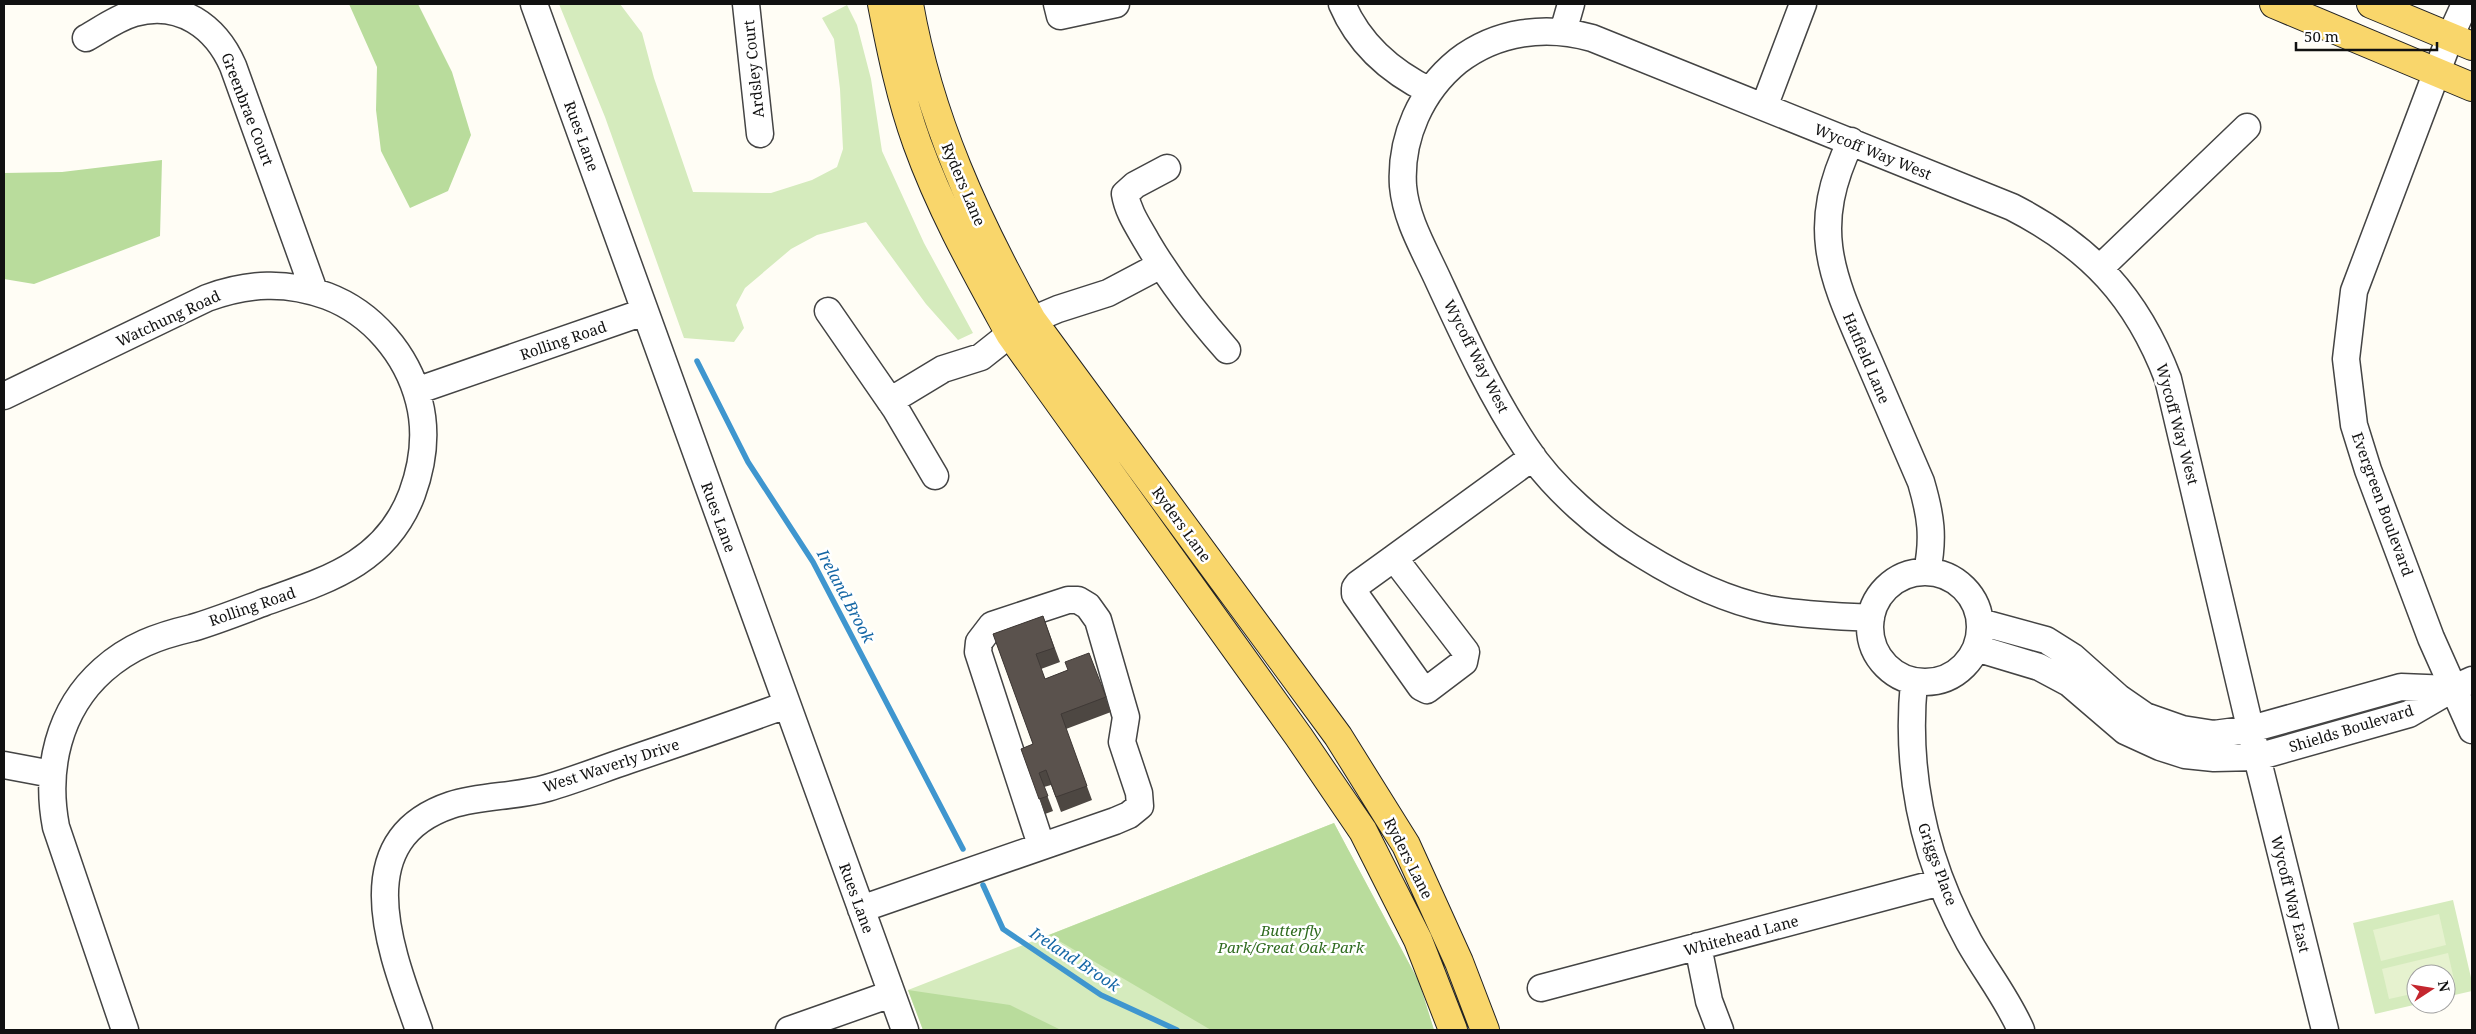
<svg xmlns="http://www.w3.org/2000/svg" width="2476" height="1034" font-family="'Noto Serif',serif">
	<style>
		.green { fill: #d5ebbd }
		.forest { fill: #b9dc9c }
		.pitch { fill: #e6f2cf }
		.lines { fill: none; stroke-linecap: round; stroke-linejoin: round }
		.stream { stroke: #3f96cf; stroke-width: 5.5 }
		.minor-casing { stroke: #444; stroke-width: 29 }
		.major-casing { stroke: #222; stroke-width: 30 }
		.minor { stroke: #fff; stroke-width: 26 }
		.major { stroke: #f9d66b; stroke-width: 28 }
		.wall { fill: #4d4742 }
		.building { fill: #5a524d; stroke: #3f3936 }
		.labels { text-anchor: middle; dominant-baseline: central; stroke-width: 5; stroke-linejoin: round; paint-order: stroke }
		.street-label { font-size: 15px; fill: #111; stroke: #fff }
		.park-label { font-size: 15px; font-style: italic; fill: #2f6b1f; stroke: #fff }
		.water-label { font-size: 16px; font-style: italic; fill: #1768a6; stroke: #fff }
	</style>
	<rect width="100%" height="100%" fill="#fffdf5"/>
	<!-- green -->
	<path class="green" d="M 559,4 L 620,4 L 642,33 L 654,78 L 693,192 L 771,193 L 812,180 L 837,167 L 843,149 L 840,89 L 834,39 L 822,18 L 847,5 L 857,25 L 871,79 L 882,151 L 924,243 L 973,333 L 958,340 L 926,304 L 866,222 L 817,235 L 791,249 L 745,288 L 736,305 L 744,328 L 734,342 L 684,338 L 605,117 Z
		M 1334,823 L 1419,982 L 1434,1030 L 923,1030 L 908,990 Z
		M 2453,900 L 2472,982 L 2472,991 L 2446,997 L 2446,974 L 2416,974 L 2416,1004 L 2418,1004 L 2375,1014 L 2353,923 Z"/>
	<!-- forest -->
	<path class="forest" d="M 349,4 L 418,4 L 452,72 L 471,135 L 448,191 L 410,208 L 381,151 L 376,110 L 377,67 Z
		M 162,160 L 160,236 L 34,284 L 4,279 L 4,173 L 62,172 Z
		M 1334,823 L 1419,982 L 1434,1030 L 1211,1030 L 1049,935 Z
		M 908,990 L 1010,1005 L 1061,1030 L 923,1030 Z"/>
	<!-- pitch -->
	<path class="pitch" d="M 2439,914 L 2446,945 L 2381,961 L 2373,930 Z
		M 2448,953 L 2455,984 L 2446,986 L 2446,974 L 2416,974 L 2416,993 L 2389,999 L 2382,969 Z"/>
	<g class="lines">
		<!-- stream -->
		<path class="stream" d="M 697,361 L 748,462 L 813,562 L 963,849
			M 983,885 L 1003,929 L 1101,995 L 1177,1030"/>
		<!-- minor casing -->
		<g class="minor-casing">
			<path id="minor" d="M 534,4 L 905,1030
				M 746,4 L 760,134
				M 1057,4 L 1060,16 L 1116,4
				M 1342,4 C 1359,44 1391,72 1430,91
				M 2465,4 L 2450,37 L 2354,291 L 2346,359 L 2354,425 L 2368,470 L 2431,638 L 2472,730
				M 1563,32 L 1571,4
				M 86,38 C 102,29 117,18 134,13 C 180,0 216,27 233,66 L 314,291
				M 1764,107 L 1803,4
				M 1851,141 C 1808,230 1832,276 1868,359 C 1886,400 1903,441 1921,482 C 1931,516 1934,537 1927,572
				M 1167,168 L 1135,185 L 1125,194 C 1128,212 1138,226 1147,242 C 1170,281 1197,316 1227,350
				M 2100,268 L 2247,127
				M 828,311 L 895,408 L 935,476
				M 416,391 L 644,312
				M 4,396 L 207,298 C 248,283 286,281 327,296 C 372,313 407,354 419,401 C 427,432 423,464 412,494 C 386,563 327,580 265,602 C 241,611 216,621 192,628 C 158,636 130,646 103,670 C 58,710 45,770 56,827 L 125,1030
				M 890,401 L 943,369 L 981,357 L 1010,334 L 1032,320 L 1058,309 L 1108,293 L 1161,265
				M 1394,558 L 1466,652 L 1464,662 L 1427,690 L 1421,687 L 1355,594 L 1355,588 L 1358,584 Z
				M 1394,558 L 1533,457
				M1870 627a55 55 0 1 1 110 0a55 55 0 1 1-110 0Z
				M 1871,618 C 1837,616 1802,615 1768,609 C 1725,600 1680,578 1643,555 C 1601,530 1552,488 1525,446 C 1491,395 1465,338 1439,282 C 1425,251 1406,220 1403,186 C 1400,138 1421,91 1458,61 C 1497,31 1546,25 1592,38 L 2012,207 C 2090,247 2137,297 2168,379 L 2257,757 L 2325,1030
				M 1980,622 L 2046,640 L 2073,657 L 2119,698 L 2145,716 L 2182,729 L 2214,734 L 2251,729 L 2401,687 L 2451,689
				M 1976,648 L 2039,667 L 2069,683 L 2125,731 L 2160,747 L 2185,755 L 2214,758 L 2257,757 L 2409,714 L 2452,689 L 2472,680
				M 1914,682 C 1905,774 1924,860 1969,942 C 1986,972 2007,998 2021,1030
				M 4,765 L 52,774
				M 861,909 L 1115,821 L 1129,815 L 1140,806 L 1139,793 L 1122,742 L 1126,717 L 1098,620 L 1088,606 L 1078,600 L 1068,600 L 992,625 L 979,642 L 978,652 L 1041,845
				M 1698,946 L 1709,1001 L 1720,1030
				M 1541,988 L 1941,882
				M 419,1030 C 393,956 344,841 451,805 C 481,795 516,797 547,788 C 575,780 602,769 629,760 C 682,742 734,724 786,705
				M 789,1030 L 891,994"/>
		</g>
		<!-- major casing -->
		<g class="major-casing">
			<path id="major" d="M 882,4 C 891,50 901,99 917,143 C 941,210 976,272 1010,334 L 1299,737 L 1363,831 L 1418,940 L 1453,1030
				M 909,4 C 929,118 976,220 1032,320 L 1338,736 L 1406,845 L 1459,962 L 1485,1030
				M 2274,4 L 2472,87
				M 2371,4 L 2472,46"/>
		</g>
		<!-- minor -->
		<use href="#minor" class="minor"/>
		<!-- major -->
		<use href="#major" class="major"/>
	</g>
	<!-- wall -->
	<path class="wall" d="M 1043,616 L 1060,662 L 1041,669 L 1045,679 L 1068,670 L 1089,653 L 1111,712 L 1066,729 L 1092,800 L 1061,812 L 1051,785 L 1044,787 L 1053,811 L 1045,814 L 1021,749 L 1033,744 L 993,634 Z"/>
	<!-- building -->
	<path class="building" d="M 1043,616 L 1054,648 L 1036,654 L 1045,679 L 1068,670 L 1065,662 L 1089,653 L 1106,697 L 1061,714 L 1087,786 L 1056,797 L 1046,770 L 1039,773 L 1048,796 L 1039,799 L 1021,749 L 1033,744 L 993,634 Z"/>
	<g class="labels">
		<!-- street labels -->
		<g class="street-label">
			<text transform="translate(753 69) rotate(-96)">Ardsley Court</text>
			<text transform="translate(248 109) rotate(69)">Greenbrae Court</text>
			<text transform="translate(582 136) rotate(70)">Rues Lane</text>
			<text transform="translate(1873 151) rotate(22)">Wycoff Way West</text>
			<text transform="translate(964 184) rotate(67)">Ryders Lane</text>
			<text transform="translate(168 318) rotate(-25)">Watchung Road</text>
			<text transform="translate(563 340) rotate(-19)">Rolling Road</text>
			<text transform="translate(1477 356) rotate(63)">Wycoff Way West</text>
			<text transform="translate(1867 358) rotate(67)">Hatfield Lane</text>
			<text transform="translate(2178 424) rotate(75)">Wycoff Way West</text>
			<text transform="translate(2383 504) rotate(70)">Evergreen Boulevard</text>
			<text transform="translate(719 517) rotate(70)">Rues Lane</text>
			<text transform="translate(1182 524) rotate(54)">Ryders Lane</text>
			<text transform="translate(252 606) rotate(-19)">Rolling Road</text>
			<text transform="translate(2351 728) rotate(-17)">Shields Boulevard</text>
			<text transform="translate(611 765) rotate(-18)">West Waverly Drive</text>
			<text transform="translate(1409 858) rotate(63)">Ryders Lane</text>
			<text transform="translate(1938 864) rotate(70)">Griggs Place</text>
			<text transform="translate(2291 894) rotate(76)">Wycoff Way East</text>
			<text transform="translate(857 898) rotate(70)">Rues Lane</text>
			<text transform="translate(1741 935) rotate(-15)">Whitehead Lane</text>
		</g>
		<!-- park labels -->
		<g class="park-label">
			<text x="1291" y="930">Butterfly<tspan x="1291" dy="17">Park/Great Oak Park</tspan></text>
		</g>
		<!-- water labels -->
		<g class="water-label">
			<text transform="translate(846 596) rotate(62)">Ireland Brook</text>
			<text transform="translate(1075 959) rotate(33)">Ireland Brook</text>
		</g>
	</g>
	<!-- border -->
	<rect width="2476" height="1034" fill="none" stroke="#111111" stroke-width="10"/>
	<!-- north arrow -->
	<g transform="translate(2431 989) rotate(78)"><circle r="24" fill="#ffffff" stroke="#a0a0a0"/>
	<path d="M0-4L9 19L0 12L-9 19Z" fill="#c4262e"/>
	<text y="-8" font-size="14" font-weight="bold" text-anchor="middle" fill="#111111">N</text>
	</g>
	<!-- scale -->
	<path d="M2296 42v8h141v-8" fill="none" stroke="#111111" stroke-width="2.5"/>
	<text x="2304" y="42" font-size="15" fill="#111111" stroke="#ffffff" stroke-width="4" paint-order="stroke">50 m</text>
</svg>
